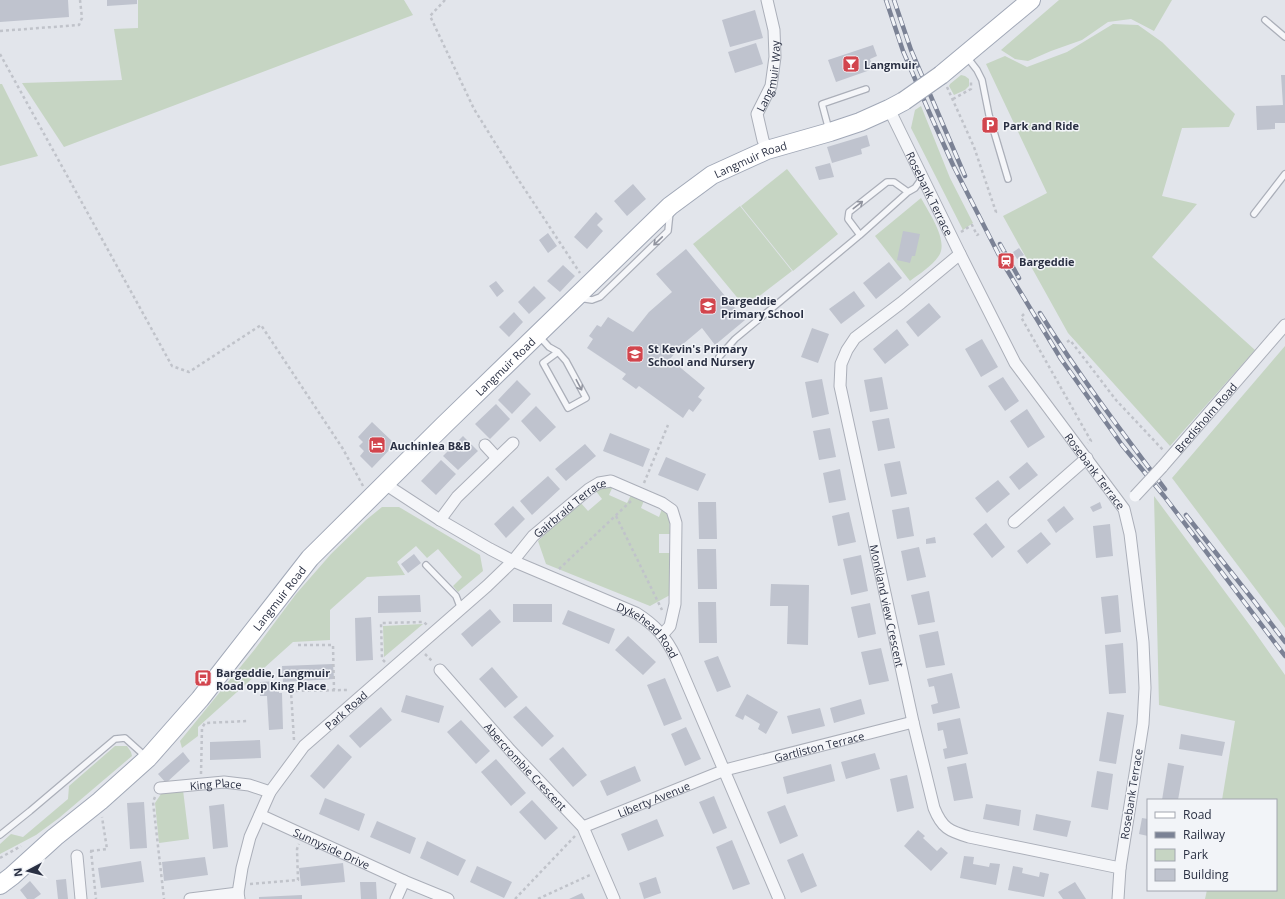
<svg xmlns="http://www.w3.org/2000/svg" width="1285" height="899" font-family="'Open Sans',sans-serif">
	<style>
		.green { fill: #c6d5c3 }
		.building { fill: #bfc3ce }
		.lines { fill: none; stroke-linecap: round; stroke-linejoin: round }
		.lane-casing { stroke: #abafb9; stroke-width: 8 }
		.street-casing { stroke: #abafb9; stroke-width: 13 }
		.primary-casing { stroke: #a1a8b7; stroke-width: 20 }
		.path { stroke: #c0c3ca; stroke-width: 2.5; stroke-dasharray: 3 3; stroke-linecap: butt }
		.lane { stroke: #f5f6f9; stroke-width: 5.5 }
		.street { stroke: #f5f6f9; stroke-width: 11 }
		.primary { stroke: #fff; stroke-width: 18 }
		.rail-casing { stroke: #7b8295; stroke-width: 4.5 }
		.rail { stroke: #f2f4f8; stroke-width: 3; stroke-dasharray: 9; stroke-linecap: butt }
		.street-bridge-casing { stroke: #abafb9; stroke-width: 13; stroke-linecap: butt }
		.primary-bridge-casing { stroke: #a1a8b7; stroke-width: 20; stroke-linecap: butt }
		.street-bridge { stroke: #f5f6f9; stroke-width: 11 }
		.primary-bridge { stroke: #fff; stroke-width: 18 }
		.oneway { stroke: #90939e }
		.labels { text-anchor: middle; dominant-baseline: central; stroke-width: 3; stroke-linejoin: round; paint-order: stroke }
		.poi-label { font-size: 11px; font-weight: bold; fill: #2a3043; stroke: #f2f4f8; text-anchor: start }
		.street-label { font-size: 11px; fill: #2a3043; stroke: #f2f4f8 }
	</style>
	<rect width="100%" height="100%" fill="#e2e5eb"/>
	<!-- green -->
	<path class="green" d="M 138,0 L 404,0 L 413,15 L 64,147 L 22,83 L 122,80 L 114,29 L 138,28 Z
		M 1059,0 L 1172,0 L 1154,31 L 1131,19 L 1108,22 L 1082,40 L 1051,51 L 1028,61 L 1015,59 L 1001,50 Z
		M 1113,24 L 1138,25 L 1162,42 L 1235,114 L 1229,127 L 1182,128 L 1162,196 L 1197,204 L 1152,257 L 1255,350 L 1170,446 L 1068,333 L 1003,216 L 1047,193 L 986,64 L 1005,56 L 1027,67 L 1067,52 Z
		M 961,75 L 965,76 L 969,79 L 969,86 L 965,90 L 954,95 L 949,86 L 950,84 Z
		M 0,84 L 2,84 L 38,156 L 0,166 Z
		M 921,106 L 950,178 L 973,223 L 963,230 L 911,128 L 915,110 Z
		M 787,169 L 838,234 L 793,271 L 741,206 Z
		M 921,198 C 929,213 950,242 938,257 C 933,265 918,275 910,281 L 875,236 Z
		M 740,206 L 792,271 L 745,307 L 693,244 Z
		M 1285,346 L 1285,628 L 1172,478 Z
		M 613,486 L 609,495 L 627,503 L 632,493 L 645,498 L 641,508 L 659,517 L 663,506 L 669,511 L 670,534 L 659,534 L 659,553 L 671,553 L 670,595 L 650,606 L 546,564 L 538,541 L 580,502 L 588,511 L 602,499 L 595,490 Z
		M 1154,496 L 1254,631 L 1285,675 L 1285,899 L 1205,899 L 1207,890 L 1276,890 L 1276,800 L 1222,800 L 1235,721 L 1159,705 Z
		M 382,507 L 399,507 L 480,555 L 483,571 L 458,592 L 453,586 L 462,577 L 438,549 L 427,558 L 416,546 L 397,562 L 405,575 L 367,577 L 330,610 L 330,640 L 293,642 L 198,727 L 198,736 L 182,748 L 180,741 L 255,649 L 296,594 L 331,554 L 366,520 Z
		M 423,624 L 384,657 L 383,626 Z
		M 115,746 L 127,746 L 131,752 L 132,756 L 59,818 L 36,835 L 0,854 L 0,844 L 11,834 L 23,837 L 68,799 L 69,786 Z
		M 183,790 L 189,839 L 159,843 L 155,803 L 161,794 Z"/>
	<!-- building -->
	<path class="building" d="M 0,0 L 68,0 L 69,17 L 0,22 Z
		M 107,0 L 137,0 L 137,4 L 107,6 Z
		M 755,10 L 763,38 L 730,47 L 722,20 Z
		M 756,43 L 763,64 L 735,73 L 728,52 Z
		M 873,45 L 877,56 L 870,59 L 873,69 L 836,82 L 828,60 Z
		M 1281,75 L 1285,75 L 1285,123 L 1275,123 L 1275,129 L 1257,130 L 1256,106 L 1283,105 Z
		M 867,135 L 870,146 L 861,149 L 862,154 L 832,163 L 827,147 Z
		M 830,163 L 834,177 L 819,180 L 815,167 Z
		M 633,184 L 646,199 L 627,216 L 614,201 Z
		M 596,212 L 603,219 L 597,225 L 603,231 L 587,249 L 574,237 Z
		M 903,231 L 920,234 L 915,256 L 912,256 L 910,263 L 897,260 Z
		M 548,233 L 557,246 L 548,253 L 539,240 Z
		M 1019,248 L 1024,255 L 1017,259 L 1013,252 Z
		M 686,249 L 745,320 L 715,345 L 702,328 L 683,344 L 670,359 L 705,388 L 698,397 L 702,400 L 693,412 L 689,409 L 683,418 L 639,386 L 636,389 L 622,379 L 626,374 L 587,348 L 593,339 L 589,336 L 597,325 L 601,327 L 608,317 L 633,332 L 649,312 L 672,292 L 656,274 Z
		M 889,262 L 902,278 L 876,299 L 863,283 Z
		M 563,265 L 575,276 L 560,292 L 547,281 Z
		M 496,281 L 504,291 L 497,297 L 489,286 Z
		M 534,286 L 546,298 L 529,314 L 518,302 Z
		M 854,291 L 865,306 L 841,324 L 829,309 Z
		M 929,303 L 941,317 L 918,337 L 906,322 Z
		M 514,312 L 523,322 L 509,337 L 499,327 Z
		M 812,328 L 829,334 L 818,363 L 801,357 Z
		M 897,329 L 909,345 L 885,364 L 873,349 Z
		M 982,339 L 998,367 L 981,377 L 965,349 Z
		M 882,377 L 888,409 L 870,412 L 864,380 Z
		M 1003,377 L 1019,401 L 1005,411 L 988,386 Z
		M 822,379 L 829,414 L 812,418 L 805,382 Z
		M 517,380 L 531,394 L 512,414 L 498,400 Z
		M 496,404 L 510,419 L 490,439 L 475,424 Z
		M 536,406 L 556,427 L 540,442 L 521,421 Z
		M 1027,409 L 1045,437 L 1028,448 L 1010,421 Z
		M 889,418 L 895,448 L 878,451 L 872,421 Z
		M 372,422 L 395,444 L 372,468 L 360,456 L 364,451 L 359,446 L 363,442 L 358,437 Z
		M 830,428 L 836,457 L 819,460 L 813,431 Z
		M 610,433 L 650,449 L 643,467 L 603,451 Z
		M 463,436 L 478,451 L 458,470 L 443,456 Z
		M 585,444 L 596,456 L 566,481 L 555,469 Z
		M 666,457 L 706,474 L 698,491 L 658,475 Z
		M 441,460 L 456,474 L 436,495 L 421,481 Z
		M 900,461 L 907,494 L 891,497 L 884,464 Z
		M 1027,462 L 1038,475 L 1019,490 L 1009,477 Z
		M 840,469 L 846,500 L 829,503 L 823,473 Z
		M 548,476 L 560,489 L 532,515 L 520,501 Z
		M 998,480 L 1010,494 L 987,513 L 975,498 Z
		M 698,502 L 716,502 L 717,539 L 699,539 Z
		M 1100,502 L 1102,508 L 1093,512 L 1090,507 Z
		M 513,506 L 525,519 L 506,538 L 494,524 Z
		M 1064,506 L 1074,519 L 1056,533 L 1047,520 Z
		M 909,507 L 914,536 L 897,539 L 892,510 Z
		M 849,512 L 856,542 L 838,546 L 832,516 Z
		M 986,523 L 1005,547 L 992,558 L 973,534 Z
		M 1110,524 L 1113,556 L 1096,558 L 1093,526 Z
		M 1041,532 L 1051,544 L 1027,564 L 1017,551 Z
		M 935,537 L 936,543 L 926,544 L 926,539 Z
		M 919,547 L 926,577 L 907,581 L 901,551 Z
		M 697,549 L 716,549 L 717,589 L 698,589 Z
		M 414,554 L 421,563 L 408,573 L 401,564 Z
		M 861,555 L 868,591 L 851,595 L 843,559 Z
		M 771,584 L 809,585 L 808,645 L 787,644 L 788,606 L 770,606 Z
		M 929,591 L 935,622 L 918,625 L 911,595 Z
		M 420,595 L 421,612 L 378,613 L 378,596 Z
		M 1118,595 L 1121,632 L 1105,634 L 1101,597 Z
		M 698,602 L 716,602 L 717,643 L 699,643 Z
		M 870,603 L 876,634 L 858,638 L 851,607 Z
		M 513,604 L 552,604 L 552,622 L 513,622 Z
		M 490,609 L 501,622 L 472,647 L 461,634 Z
		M 568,610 L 615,629 L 609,644 L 562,624 Z
		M 371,617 L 373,660 L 356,661 L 355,618 Z
		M 938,631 L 945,665 L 926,668 L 919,635 Z
		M 628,636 L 656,662 L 643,675 L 615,650 Z
		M 1123,643 L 1126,693 L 1109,694 L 1105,645 Z
		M 881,648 L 889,681 L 869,685 L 861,652 Z
		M 718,656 L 731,687 L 717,692 L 704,661 Z
		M 333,664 L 334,679 L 283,682 L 282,666 Z
		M 492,667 L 518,697 L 505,708 L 479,679 Z
		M 952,673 L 960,708 L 933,714 L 931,705 L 938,703 L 934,686 L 929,687 L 927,679 Z
		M 665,678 L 682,719 L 664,726 L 647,685 Z
		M 278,681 L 279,693 L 282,693 L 283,729 L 269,730 L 267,696 L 260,696 L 260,682 Z
		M 747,694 L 778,712 L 766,734 L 758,729 L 760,724 L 745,715 L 743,720 L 735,716 Z
		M 406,695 L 444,706 L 439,723 L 401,712 Z
		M 861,699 L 865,714 L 834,723 L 830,708 Z
		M 526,706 L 554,736 L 542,747 L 513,717 Z
		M 381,707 L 392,720 L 360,748 L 349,736 Z
		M 820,708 L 825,726 L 792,734 L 787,716 Z
		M 1107,712 L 1124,715 L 1116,764 L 1099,761 Z
		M 960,718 L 968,754 L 945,759 L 943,749 L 947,748 L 943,730 L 938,731 L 937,723 Z
		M 461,720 L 490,751 L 476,764 L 447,732 Z
		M 686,727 L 701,759 L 685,766 L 671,734 Z
		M 1181,734 L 1225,742 L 1222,756 L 1179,749 Z
		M 260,740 L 261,758 L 210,760 L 210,742 Z
		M 338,744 L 352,757 L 324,789 L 310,776 Z
		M 563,747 L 587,775 L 573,787 L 549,759 Z
		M 183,752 L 190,761 L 166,783 L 158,774 Z
		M 875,753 L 880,769 L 846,779 L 841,762 Z
		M 496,759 L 526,793 L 511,806 L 481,772 Z
		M 966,763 L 973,798 L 954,801 L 947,767 Z
		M 1168,763 L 1184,766 L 1178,800 L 1162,800 Z
		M 831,764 L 835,781 L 787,794 L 783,777 Z
		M 635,766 L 641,781 L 607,796 L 600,781 Z
		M 1097,771 L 1113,774 L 1108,810 L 1091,807 Z
		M 907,775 L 914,808 L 897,812 L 890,779 Z
		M 714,796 L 727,828 L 713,834 L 699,802 Z
		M 325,798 L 365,814 L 359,831 L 319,814 Z
		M 532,800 L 558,828 L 545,840 L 519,812 Z
		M 144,802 L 147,848 L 130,849 L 127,803 Z
		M 224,804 L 228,847 L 213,849 L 209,806 Z
		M 986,804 L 1021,810 L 1019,826 L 983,819 Z
		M 785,805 L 798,836 L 780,844 L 767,812 Z
		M 1036,814 L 1071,821 L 1067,837 L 1033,830 Z
		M 1142,818 L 1148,819 L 1148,836 L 1139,834 Z
		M 657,819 L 664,836 L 628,851 L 621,834 Z
		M 377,821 L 416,838 L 410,854 L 370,837 Z
		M 918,830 L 925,836 L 923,838 L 937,851 L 941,847 L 948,853 L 931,871 L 904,846 Z
		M 732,840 L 750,884 L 733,890 L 716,847 Z
		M 427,841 L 466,860 L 458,876 L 420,858 Z
		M 803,853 L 817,886 L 801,893 L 787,860 Z
		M 964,856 L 974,857 L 973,864 L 989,867 L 990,863 L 1000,864 L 996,885 L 960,878 Z
		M 205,857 L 208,875 L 164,881 L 162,862 Z
		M 141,861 L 144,882 L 101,888 L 98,868 Z
		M 343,863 L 345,882 L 301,886 L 299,868 Z
		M 477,866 L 512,882 L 504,898 L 470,882 Z
		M 1013,866 L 1023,868 L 1022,873 L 1039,877 L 1040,872 L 1049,874 L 1044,897 L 1008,890 Z
		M 656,877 L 661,893 L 644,899 L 639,883 Z
		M 66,879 L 68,899 L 58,899 L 56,880 Z
		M 30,881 L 41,894 L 34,899 L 27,899 L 20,890 Z
		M 360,882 L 376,882 L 377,899 L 361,899 Z
		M 1075,882 L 1086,899 L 1063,899 L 1058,892 Z
		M 582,893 L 585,899 L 569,899 Z
		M 302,895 L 302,899 L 259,899 L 259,897 Z"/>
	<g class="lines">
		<!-- lane casing -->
		<g class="lane-casing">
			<path id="lane" d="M 1265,20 L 1285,37
				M 967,57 L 977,70 L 982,80 L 989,115 L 1008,179
				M 829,130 L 822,104 L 866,89
				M 908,192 L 915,188 L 922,178
				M 1254,214 L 1285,174
				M 579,298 L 592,300 L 600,297 L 668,231 L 670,212
				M 539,336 L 549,347 L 558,352 L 566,361 L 586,398 L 568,408 L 543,363 L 558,352
				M 719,357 L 735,339 L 860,235 L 908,192 L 894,182 L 887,182 L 849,212 L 848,219 L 860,235
				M 426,565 L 456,596 L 461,609
				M 0,835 L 30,811 L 115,739 L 125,738 L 145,756"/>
		</g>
		<!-- street casing -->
		<g class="street-casing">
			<g id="street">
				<path id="s1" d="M 889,109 L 960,254 L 1015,363 L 1124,509 L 1130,534 L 1143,642 L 1145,688 L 1143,724 L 1120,868 L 1118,899"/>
				<path id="s2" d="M 767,150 L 763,140 L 757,114 L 771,86 L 775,57 L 774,30 L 767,0"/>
				<path id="s3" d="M 960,254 L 901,303 L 855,338 L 847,350 L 841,364 L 840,386 L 913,722 L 934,808 C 942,828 949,831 969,837 L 1120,868"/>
				<path d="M 485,445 L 497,458"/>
				<path id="s4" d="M 1162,467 L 1285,325"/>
				<path id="s5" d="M 385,484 L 440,520 L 490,549 L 513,561 L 636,613 C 655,625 666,637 676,658 L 779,899"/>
				<path d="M 440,520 L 457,497 L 513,443"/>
				<path d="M 1014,522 L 1087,458"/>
				<path id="s6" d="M 440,670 L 510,750 L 583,827 L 614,899"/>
				<path id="s7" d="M 160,788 L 224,782 L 249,785 L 270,792"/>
				<path id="s8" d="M 260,815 L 404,881 L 448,899"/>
				<path id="s9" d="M 583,827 L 725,770 L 913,722"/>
				<path d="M 77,856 L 81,899"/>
				<path d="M 190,899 L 238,893"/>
				<path id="s10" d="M 239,899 L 238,893 L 242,868 L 250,837 L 270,792 L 304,746 L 487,586 L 513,561 L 533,536 L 589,489 L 599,483 L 611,481 L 662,503 L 672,510 L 676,523 L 675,604 L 670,626 L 662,635"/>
				<path d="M 396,899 L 404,881"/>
			</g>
		</g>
		<!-- primary casing -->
		<g class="primary-casing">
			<g id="primary">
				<path d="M 941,75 L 1031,0"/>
				<path id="s11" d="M 0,885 L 12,876 L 55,837 L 100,801 L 148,758 L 200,699 L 310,558 L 444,425 L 670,206 L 712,175 L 767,150 L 830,132 L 860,122 L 889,109 L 904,101"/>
			</g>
		</g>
		<!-- path -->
		<path class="path" d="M 445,0 L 430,16 L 474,109 L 512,170 L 580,273
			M 0,31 L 79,25 L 82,18 L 80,0
			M 0,54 L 172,366 L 189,372 L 261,325 L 343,449 L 363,486
			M 947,87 L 974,147 L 996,212 L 994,214
			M 953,99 L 971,89 L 971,80
			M 961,232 L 972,225 L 977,235 L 979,234
			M 1024,314 L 1021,317 L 1091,441 L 1088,443
			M 1067,342 L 1070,340 L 1116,400 L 1163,450
			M 644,483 L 668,425
			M 616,516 L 662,610
			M 559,569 L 631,501
			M 298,645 L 333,645 L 334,690
			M 425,654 L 433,662
			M 385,662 L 382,659 L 381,623 L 424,622 L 427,625
			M 294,740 L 291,691 L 347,690 L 349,692
			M 201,774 L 202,728 L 205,723 L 248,721
			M 155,797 L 153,802 L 164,899
			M 90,851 L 91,851 L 96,899
			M 91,851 L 107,849 L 102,817
			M 0,858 L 21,846
			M 250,884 L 298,880 L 297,849 L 299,844
			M 515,899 L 575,836
			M 538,899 L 592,874"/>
		<!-- lane -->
		<use href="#lane" class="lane"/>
		<!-- street -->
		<use href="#street" class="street"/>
		<!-- primary -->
		<use href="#primary" class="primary"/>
		<!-- rail casing -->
		<g class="rail-casing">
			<path id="rail" d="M 886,0 L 903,51 L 930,114 L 953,165 L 1004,265 L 1061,359 L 1122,445 L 1164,496 L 1285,656
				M 894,0 L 911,50 L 965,176
				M 1000,244 L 1019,278
				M 1040,313 C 1078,374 1121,431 1165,489
				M 1186,515 L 1254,601 L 1285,642"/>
		</g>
		<!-- rail -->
		<use href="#rail" class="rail"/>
		<!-- street-bridge casing -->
		<g class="street-bridge-casing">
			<path id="street-bridge" d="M 1135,496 L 1162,467"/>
		</g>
		<!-- primary-bridge casing -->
		<g class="primary-bridge-casing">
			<path id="primary-bridge" d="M 904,101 L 941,75"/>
		</g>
		<!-- street-bridge -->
		<use href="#street-bridge" class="street-bridge"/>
		<!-- primary-bridge -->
		<use href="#primary-bridge" class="primary-bridge"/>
	</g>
	<!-- one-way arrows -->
	<defs><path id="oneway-shaft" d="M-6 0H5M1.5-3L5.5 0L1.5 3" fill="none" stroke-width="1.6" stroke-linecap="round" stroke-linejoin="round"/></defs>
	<g class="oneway">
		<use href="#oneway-shaft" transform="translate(858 205) rotate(-38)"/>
		<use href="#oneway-shaft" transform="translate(658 241) rotate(136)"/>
		<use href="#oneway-shaft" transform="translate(579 385) rotate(62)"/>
	</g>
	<!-- icons -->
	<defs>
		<g id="bar-square" transform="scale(0.9)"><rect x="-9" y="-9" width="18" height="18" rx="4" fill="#d2454d" stroke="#f2f4f8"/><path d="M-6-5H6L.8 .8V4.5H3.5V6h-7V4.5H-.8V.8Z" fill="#fff"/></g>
		<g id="parking-square" transform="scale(0.9)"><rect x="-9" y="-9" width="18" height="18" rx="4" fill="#d2454d" stroke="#f2f4f8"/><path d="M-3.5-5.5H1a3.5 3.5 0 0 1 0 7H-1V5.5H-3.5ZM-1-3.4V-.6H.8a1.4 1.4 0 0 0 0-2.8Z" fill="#fff"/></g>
		<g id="station-square" transform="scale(0.9)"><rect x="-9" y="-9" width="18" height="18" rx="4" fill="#d2454d" stroke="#f2f4f8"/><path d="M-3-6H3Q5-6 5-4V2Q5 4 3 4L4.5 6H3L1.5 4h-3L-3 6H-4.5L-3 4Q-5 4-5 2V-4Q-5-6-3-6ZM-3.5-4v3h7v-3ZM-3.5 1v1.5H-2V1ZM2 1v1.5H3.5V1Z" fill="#fff"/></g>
		<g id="school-square" transform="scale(0.9)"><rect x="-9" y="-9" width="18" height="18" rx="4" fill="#d2454d" stroke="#f2f4f8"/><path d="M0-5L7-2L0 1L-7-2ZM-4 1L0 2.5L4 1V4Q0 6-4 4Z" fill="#fff"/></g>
		<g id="hotel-square" transform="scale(0.9)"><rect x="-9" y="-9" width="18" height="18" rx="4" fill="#d2454d" stroke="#f2f4f8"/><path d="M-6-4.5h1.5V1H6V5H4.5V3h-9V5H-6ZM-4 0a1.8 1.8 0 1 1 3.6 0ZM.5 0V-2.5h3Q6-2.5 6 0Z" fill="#fff"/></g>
		<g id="bus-square" transform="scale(0.9)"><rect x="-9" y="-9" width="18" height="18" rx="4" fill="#d2454d" stroke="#f2f4f8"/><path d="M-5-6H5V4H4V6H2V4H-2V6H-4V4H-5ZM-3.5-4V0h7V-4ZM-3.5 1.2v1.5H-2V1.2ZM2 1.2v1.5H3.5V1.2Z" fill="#fff"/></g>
	</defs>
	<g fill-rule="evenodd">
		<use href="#bar-square" x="851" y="64"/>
		<use href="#parking-square" x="990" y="125"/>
		<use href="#station-square" x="1006" y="261"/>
		<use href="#school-square" x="708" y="306"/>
		<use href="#school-square" x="635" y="354"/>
		<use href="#hotel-square" x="377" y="445"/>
		<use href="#bus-square" x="203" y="678"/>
	</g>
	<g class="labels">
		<!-- poi labels -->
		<g class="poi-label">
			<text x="864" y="64">Langmuir</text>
			<text x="1003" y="125">Park and Ride</text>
			<text x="1019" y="261">Bargeddie</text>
			<text x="721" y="300">Bargeddie<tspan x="721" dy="13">Primary School</tspan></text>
			<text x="648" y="348">St Kevin's Primary<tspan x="648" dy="13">School and Nursery</tspan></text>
			<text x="390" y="445">Auchinlea B&amp;B</text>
			<text x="216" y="672">Bargeddie, Langmuir<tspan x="216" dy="13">Road opp King Place</tspan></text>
		</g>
		<!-- street labels -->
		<g class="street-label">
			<text stroke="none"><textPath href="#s2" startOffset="78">Langmuir Way</textPath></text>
			<text stroke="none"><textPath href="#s11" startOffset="1050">Langmuir Road</textPath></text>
			<text stroke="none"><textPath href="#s1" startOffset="94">Rosebank Terrace</textPath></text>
			<text stroke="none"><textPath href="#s11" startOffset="726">Langmuir Road</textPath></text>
			<text stroke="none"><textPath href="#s4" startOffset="66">Bredisholm Road</textPath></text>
			<text stroke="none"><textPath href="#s1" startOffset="418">Rosebank Terrace</textPath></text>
			<text stroke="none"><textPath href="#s10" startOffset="528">Gairbraid Terrace</textPath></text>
			<text stroke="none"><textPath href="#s11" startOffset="402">Langmuir Road</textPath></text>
			<text stroke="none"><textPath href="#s3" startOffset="411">Monkland view Crescent</textPath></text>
			<text stroke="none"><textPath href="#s5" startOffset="303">Dykehead Road</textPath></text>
			<text stroke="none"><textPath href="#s10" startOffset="225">Park Road</textPath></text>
			<text stroke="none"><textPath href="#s9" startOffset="250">Gartliston Terrace</textPath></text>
			<text stroke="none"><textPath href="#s6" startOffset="129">Abercrombie Crescent</textPath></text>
			<text stroke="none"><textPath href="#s7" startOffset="56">King Place</textPath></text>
			<text transform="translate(1131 794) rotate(-81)">Rosebank Terrace</text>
			<text stroke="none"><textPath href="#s9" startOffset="76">Liberty Avenue</textPath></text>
			<text stroke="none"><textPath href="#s8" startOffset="79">Sunnyside Drive</textPath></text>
		</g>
	</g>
	<!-- legend -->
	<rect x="1147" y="799" width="130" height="92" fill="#f2f4f8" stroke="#a2a6b0"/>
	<rect x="1155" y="812" width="20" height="6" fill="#ffffff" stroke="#a2a6b0"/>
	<text x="1183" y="819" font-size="12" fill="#2a3043">Road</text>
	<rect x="1155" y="832" width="20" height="6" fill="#7b8295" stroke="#a2a6b0"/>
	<text x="1183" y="839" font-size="12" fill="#2a3043">Railway</text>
	<rect x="1155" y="849" width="20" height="12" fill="#c6d5c3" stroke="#a2a6b0"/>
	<text x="1183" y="859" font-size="12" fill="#2a3043">Park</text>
	<rect x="1155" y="869" width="20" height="12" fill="#bfc3ce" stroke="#a2a6b0"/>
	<text x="1183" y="879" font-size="12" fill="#2a3043">Building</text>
	<!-- north arrow -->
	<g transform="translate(28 871) rotate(263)" stroke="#f2f4f8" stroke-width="3" paint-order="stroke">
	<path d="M0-3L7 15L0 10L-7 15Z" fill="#2a3043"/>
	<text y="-6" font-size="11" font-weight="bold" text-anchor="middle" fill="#2a3043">N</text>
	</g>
</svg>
